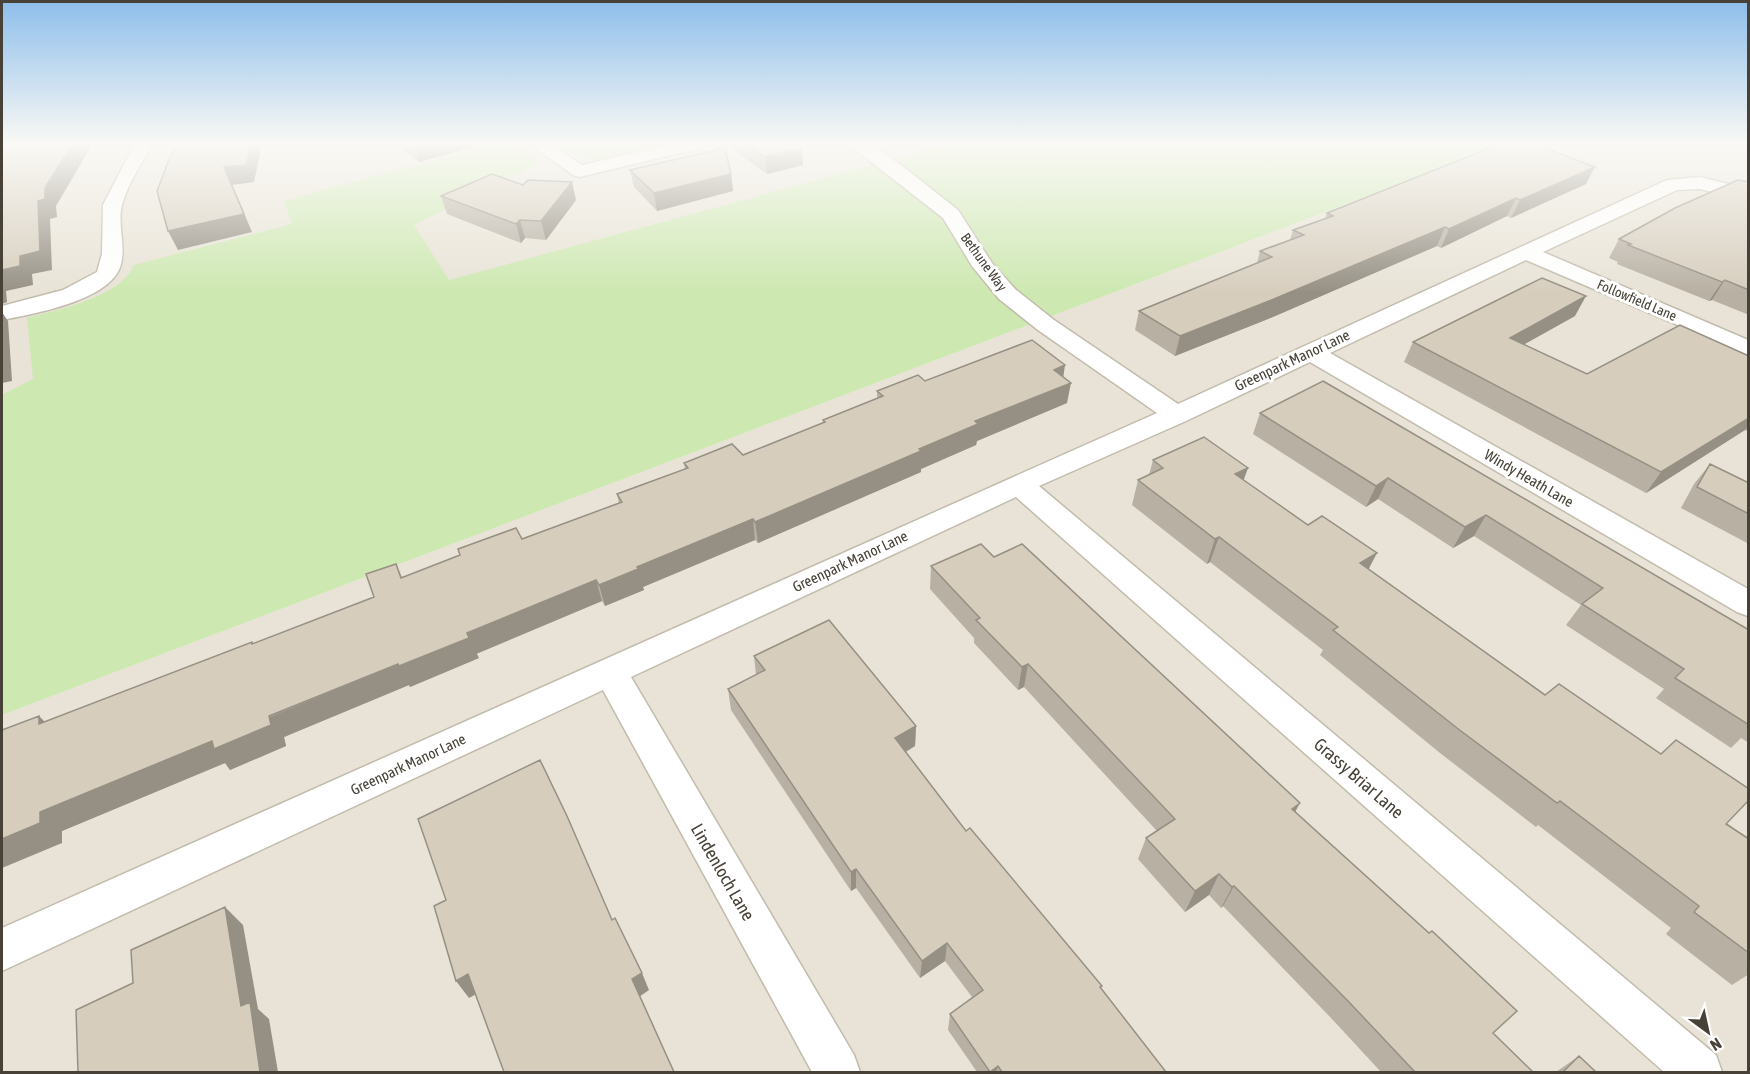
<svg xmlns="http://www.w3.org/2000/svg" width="1750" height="1074" font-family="'Asap Condensed',sans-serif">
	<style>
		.residential { fill: #e8e3d6 }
		.green { fill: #cde8b1 }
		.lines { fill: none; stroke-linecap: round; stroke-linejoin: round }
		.street-casing { stroke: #c2bcad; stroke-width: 3 }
		.street { fill: #fff; fill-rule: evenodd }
		.wall { fill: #b8b0a3 }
		.shaded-wall { fill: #969084 }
		.building { fill: #d6cdbd; stroke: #969084; stroke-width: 1.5 }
		.labels { text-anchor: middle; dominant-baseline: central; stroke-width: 6; stroke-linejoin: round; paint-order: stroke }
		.far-street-label { font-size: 14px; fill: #474137; stroke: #fff }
		.street-label { font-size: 15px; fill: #474137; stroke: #fff }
		.near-street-label { font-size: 18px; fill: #474137; stroke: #fff }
	</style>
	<rect width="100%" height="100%" fill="#f4f1e8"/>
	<!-- residential -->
	<path class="residential" d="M 2,143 L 953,143 L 2,403 Z
		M 1507,143 L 1748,143 L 1748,1072 L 2,1072 L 2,715 Z"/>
	<!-- green -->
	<path class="green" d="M 496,143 L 517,143 L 541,162 L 414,225 L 449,280 L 953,143 L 1507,143 L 2,715 L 2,395 L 33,379 L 27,318 C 58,310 121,297 134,265 L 292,224 L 284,201 Z
		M 554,143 L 675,143 L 676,144 L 598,161 L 572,155 Z"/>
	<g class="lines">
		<!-- street casing -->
		<g class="street-casing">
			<path id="street" d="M 135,143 L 153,143 C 142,163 128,183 122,205 C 117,224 126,245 121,264 C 113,300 33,314 2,320 L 2,306 L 63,290 L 97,272 L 102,254 L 103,205 Z
				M 528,143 L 549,143 L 582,165 L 677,143 L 708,143 L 705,147 L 579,177 L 573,175 Z
				M 847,143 L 868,143 L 901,165 L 958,210 L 992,263 L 1015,289 L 1054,320 L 1178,404 L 1667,180 L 1700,177 L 1748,189 L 1748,201 L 1700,189 L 1677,190 L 1543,252 L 1748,340 L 1748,355 L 1526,260 L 1330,353 L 1748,589 L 1748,616 L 1737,612 L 1310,362 L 1186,421 L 1039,486 L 1716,1055 L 1722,1072 L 1664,1072 L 1016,497 L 631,677 L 854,1055 L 860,1072 L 812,1072 L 603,690 L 2,971 L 2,928 L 1157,413 L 1038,330 L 999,299 L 972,266 L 943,218 Z"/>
		</g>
		<!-- street -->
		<use href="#street" class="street"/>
	</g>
	<!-- wall -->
	<path class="wall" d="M 394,143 L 472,143 L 474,147 L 419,162 Z
		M 723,143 L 801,143 L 803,165 L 767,174 Z
		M 630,170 L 731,174 L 733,191 L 657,211 L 634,187 Z
		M 1749,182 L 1749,315 L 1712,300 L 1709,301 L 1617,264 L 1618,262 L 1609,258 L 1619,239 Z
		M 1586,184 L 1511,218 L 1507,216 L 1441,248 L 1437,246 L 1268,319 L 1175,356 L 1135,330 L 1139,311 L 1257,263 L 1260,251 L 1290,240 L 1293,230 L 1325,219 L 1327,213 Z
		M 523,185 L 576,200 L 546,240 L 525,238 L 521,243 L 447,214 L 441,196 Z
		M 1575,316 L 1524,344 L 1587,374 L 1749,356 L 1749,432 L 1745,430 L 1646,493 L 1404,362 L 1413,342 Z
		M 1063,377 L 1067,403 L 977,441 L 976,445 L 921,469 L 921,472 L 758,543 L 755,540 L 643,587 L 644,590 L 605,606 L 602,601 L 476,654 L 479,658 L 410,687 L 409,685 L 284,737 L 286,746 L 230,770 L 225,763 L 62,831 L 62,843 L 39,716 L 45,722 L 253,644 L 374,597 L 396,564 L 402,577 L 522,539 L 619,504 L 617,494 L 685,469 L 684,463 L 743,455 L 823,423 L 823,420 L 877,398 L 877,391 L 925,381 Z
		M 1260,413 L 1749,630 L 1749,743 L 1741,738 L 1731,748 L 1656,698 L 1664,689 L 1566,625 L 1581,605 L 1474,536 L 1453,548 L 1378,499 L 1366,507 L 1253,434 Z
		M 1153,460 L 1244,480 L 1749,839 L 1749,974 L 1732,985 L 1666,934 L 1671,928 L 1538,825 L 1536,827 L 1440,753 L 1320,655 L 1323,650 L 1210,562 L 1207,564 L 1132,505 L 1138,480 L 1149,475 Z
		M 1710,464 L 1749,483 L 1749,544 L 1681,508 L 1694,484 Z
		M 994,557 L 1295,812 L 1493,1033 L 1533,1072 L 1381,1072 L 1332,1019 L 1223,906 L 1221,908 L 1209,895 L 1185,912 L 1138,859 L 1146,838 L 1157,831 L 1024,687 L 1018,690 L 974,643 L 974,638 L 930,589 L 931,566 Z
		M 754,656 L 916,726 L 915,746 L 906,752 L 966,831 L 1102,986 L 1101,989 L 1166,1072 L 977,1072 L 948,1030 L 950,1014 L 972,997 L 945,961 L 920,978 L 856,888 L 851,891 L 731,710 L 728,689 L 756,675 Z
		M 1579,1056 L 1596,1072 L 1556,1072 Z"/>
	<!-- shaded-wall -->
	<path class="shaded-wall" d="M 73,143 L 93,143 L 56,206 L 57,217 L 50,219 L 52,270 L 32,274 L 33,285 L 6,291 L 7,302 L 2,304 L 2,270 L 20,256 L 38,201 Z
		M 251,143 L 262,143 L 254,182 L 232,185 L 252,232 L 178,250 L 168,231 L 224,167 Z
		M 422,143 L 472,143 L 474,147 L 419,162 L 414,145 Z
		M 802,148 L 803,165 L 767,174 L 765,157 Z
		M 1595,167 L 1586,184 L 1511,218 L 1520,200 Z
		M 731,174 L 733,191 L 657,211 L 654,193 Z
		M 572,182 L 576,200 L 546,240 L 541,221 Z
		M 1516,198 L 1507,216 L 1441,248 L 1449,229 Z
		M 520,220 L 525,238 L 521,243 L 516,224 Z
		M 1445,227 L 1437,246 L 1268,319 L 1175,356 L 1180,336 Z
		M 1725,280 L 1712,300 L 1709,301 L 1722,282 Z
		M 1586,296 L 1575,316 L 1500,358 L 1510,338 Z
		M 2,312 L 8,321 L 12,381 L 2,383 Z
		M 1065,365 L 1062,386 L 1054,370 Z
		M 1071,383 L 1067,403 L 977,441 L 976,445 L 921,469 L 921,472 L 758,543 L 755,522 L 919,449 L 975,421 Z
		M 1749,418 L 1749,426 L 1745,430 L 1646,493 L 1661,472 Z
		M 1248,468 L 1239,493 L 1235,474 Z
		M 1388,478 L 1378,499 L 1366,507 L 1376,486 Z
		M 1486,515 L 1474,536 L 1453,548 L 1465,527 Z
		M 753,519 L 755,540 L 643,587 L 644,590 L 605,606 L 599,585 L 637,567 Z
		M 1219,537 L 1210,562 L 1207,564 L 1215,539 Z
		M 1377,553 L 1364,578 L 1360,563 Z
		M 596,580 L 602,601 L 476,654 L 467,633 Z
		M 469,638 L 479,658 L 410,687 L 409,685 L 284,737 L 286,746 L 230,770 L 225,763 L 62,831 L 62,843 L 2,868 L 2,839 L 40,812 L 398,664 Z
		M 1028,664 L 1024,687 L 1018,690 L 1022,667 Z
		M 39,716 L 59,737 L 39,724 Z
		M 916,726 L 915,746 L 895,758 L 895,738 Z
		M 1300,803 L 1288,825 L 1292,809 Z
		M 856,869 L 856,888 L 851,891 L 851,872 Z
		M 1219,874 L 1209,895 L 1185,912 L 1195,891 Z
		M 1234,886 L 1223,906 L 1221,908 L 1232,887 Z
		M 225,907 L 243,925 L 258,1009 L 269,1019 L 278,1072 L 260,1072 L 241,1006 Z
		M 947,943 L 945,961 L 920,978 L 922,961 Z
		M 642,973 L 649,990 L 639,997 L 632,979 Z
		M 468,974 L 480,992 L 469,998 L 456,981 Z
		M 998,1066 L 996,1072 L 990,1072 Z"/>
	<!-- building -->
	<path class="building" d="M 2,143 L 73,143 L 45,188 L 45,199 L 38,201 L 40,251 L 20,256 L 20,266 L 2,270 Z
		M 178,143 L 251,143 L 246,165 L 224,167 L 244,214 L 168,231 L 157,191 L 170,157 Z
		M 411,143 L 422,143 L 414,145 Z
		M 746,143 L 801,143 L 802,148 L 765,157 Z
		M 1502,143 L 1532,143 L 1595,167 L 1520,200 L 1516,198 L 1449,229 L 1445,227 L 1274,299 L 1180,336 L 1139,311 L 1272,257 L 1260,251 L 1304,235 L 1293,230 L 1333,216 L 1327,213 Z
		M 725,148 L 731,174 L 654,193 L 630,170 Z
		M 492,174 L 523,185 L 528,180 L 572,182 L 541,221 L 520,220 L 516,224 L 441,196 Z
		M 1738,180 L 1749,182 L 1749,290 L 1725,280 L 1722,282 L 1628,245 L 1631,244 L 1619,239 L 1675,208 Z
		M 1542,278 L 1586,296 L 1510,338 L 1587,374 L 1680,325 L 1749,356 L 1749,418 L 1661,472 L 1413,342 Z
		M 1032,340 L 1065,365 L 1054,370 L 1071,383 L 975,421 L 978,424 L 919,449 L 921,451 L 755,522 L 753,519 L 637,567 L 638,569 L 599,585 L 596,580 L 467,633 L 469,638 L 399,666 L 398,664 L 269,716 L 271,725 L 214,749 L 212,741 L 40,812 L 40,823 L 2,839 L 2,730 L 39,716 L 39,724 L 252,642 L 252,644 L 374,597 L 366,574 L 396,564 L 401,578 L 460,555 L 458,549 L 516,528 L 522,539 L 622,502 L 617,494 L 688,468 L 684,463 L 732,444 L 743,455 L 825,422 L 823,420 L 883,396 L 877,391 L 918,375 L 925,381 Z
		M 1323,381 L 1749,630 L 1749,725 L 1675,678 L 1684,669 L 1582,604 L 1603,588 L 1486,515 L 1465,527 L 1388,478 L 1376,486 L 1260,413 Z
		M 1204,437 L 1248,468 L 1235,474 L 1308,525 L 1322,516 L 1377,553 L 1360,563 L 1545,695 L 1559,684 L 1661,754 L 1676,740 L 1749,789 L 1749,800 L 1726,824 L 1749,839 L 1749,953 L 1694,912 L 1699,906 L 1560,801 L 1557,803 L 1457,728 L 1333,630 L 1338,627 L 1219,537 L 1215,539 L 1138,480 L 1163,468 L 1153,460 Z
		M 1710,464 L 1749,483 L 1749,514 L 1697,487 Z
		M 981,544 L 994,557 L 1022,544 L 1300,803 L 1292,809 L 1429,933 L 1432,931 L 1517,1011 L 1493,1033 L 1533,1072 L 1415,1072 L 1348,1001 L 1234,886 L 1232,887 L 1219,874 L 1195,891 L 1146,838 L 1175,819 L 1028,664 L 1022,667 L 976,620 L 980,618 L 931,566 Z
		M 829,620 L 916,726 L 895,738 L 966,831 L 970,828 L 1102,986 L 1100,987 L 1166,1072 L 1002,1072 L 998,1066 L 990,1072 L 950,1014 L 983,990 L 947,943 L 922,961 L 856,869 L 851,872 L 728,689 L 765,670 L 754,656 Z
		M 540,760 L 567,816 L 612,920 L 615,918 L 642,973 L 632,979 L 674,1072 L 504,1072 L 468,974 L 456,981 L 434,906 L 446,900 L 418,819 Z
		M 225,907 L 241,1006 L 250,1002 L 260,1072 L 78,1072 L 76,1010 L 133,983 L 131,950 Z
		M 1579,1056 L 1596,1072 L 1563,1072 Z"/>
	<!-- sky -->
	<linearGradient id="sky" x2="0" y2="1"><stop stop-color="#8dbeeb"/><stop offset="0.49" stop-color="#faf9f5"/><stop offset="1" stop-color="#faf9f5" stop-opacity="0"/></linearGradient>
	<rect width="1750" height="293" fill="url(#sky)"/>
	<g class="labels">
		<!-- far-street labels -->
		<g class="far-street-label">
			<text transform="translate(984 262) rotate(54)">Bethune Way</text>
			<text transform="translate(1637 300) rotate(23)">Followfield Lane</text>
		</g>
		<!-- street labels -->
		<g class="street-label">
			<text transform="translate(1292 360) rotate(-25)">Greenpark Manor Lane</text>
			<text transform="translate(1529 478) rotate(30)">Windy Heath Lane</text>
			<text transform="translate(850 561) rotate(-25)">Greenpark Manor Lane</text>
			<text transform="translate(408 764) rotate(-25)">Greenpark Manor Lane</text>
		</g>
		<!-- near-street labels -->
		<g class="near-street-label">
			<text transform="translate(1359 778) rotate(41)">Grassy Briar Lane</text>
			<text transform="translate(723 872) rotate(60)">Lindenloch Lane</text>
		</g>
	</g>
	<!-- border -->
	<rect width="1750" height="1074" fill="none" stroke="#474137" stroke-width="6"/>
	<!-- north arrow -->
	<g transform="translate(1708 1032) rotate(147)" stroke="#ffffff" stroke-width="4.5" paint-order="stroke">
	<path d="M0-4.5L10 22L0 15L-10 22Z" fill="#474137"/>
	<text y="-9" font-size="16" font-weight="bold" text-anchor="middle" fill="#474137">N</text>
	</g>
</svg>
